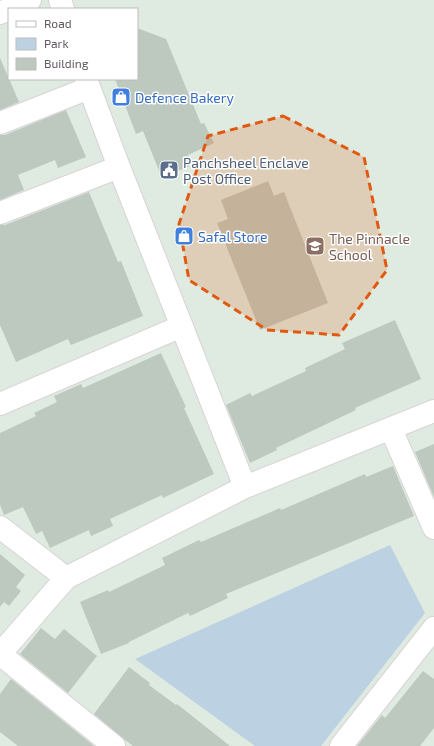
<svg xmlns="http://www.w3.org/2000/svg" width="434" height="746" font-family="'Exo 2',sans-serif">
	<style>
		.green { fill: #bcd2e2 }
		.building { fill: #bdc8bf }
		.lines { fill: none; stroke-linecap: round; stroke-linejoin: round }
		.minor-casing { stroke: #d9d2d8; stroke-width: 24 }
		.minor { stroke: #fff; stroke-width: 22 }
		.marked { fill: #e15910; fill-opacity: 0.2; stroke: #e15910; stroke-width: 3; stroke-dasharray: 8 5; stroke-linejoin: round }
		.labels { text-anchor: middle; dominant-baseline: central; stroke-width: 3; stroke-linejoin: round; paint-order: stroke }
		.shop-label { font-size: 14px; fill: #366cbe; stroke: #fff; text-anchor: start }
		.service-label { font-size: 14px; fill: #4e5e75; stroke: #fff; text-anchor: start }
		.education-label { font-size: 14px; fill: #785e54; stroke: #fff; text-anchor: start }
	</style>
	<rect width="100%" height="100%" fill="#dfebe1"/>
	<!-- green -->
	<path class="green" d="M 390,545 L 425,613 L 321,746 L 255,746 L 135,659 Z"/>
	<!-- building -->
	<path class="building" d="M 137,28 L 166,39 L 201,124 L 204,123 L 214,143 L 188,155 L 192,165 L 162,178 L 143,131 L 136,134 L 115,79 L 137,79 Z
		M 0,58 L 19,102 L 0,110 Z
		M 66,110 L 86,157 L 58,168 L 55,160 L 18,175 L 24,190 L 0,200 L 0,135 L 5,135 Z
		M 268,181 L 274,196 L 284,192 L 328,303 L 260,330 L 217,223 L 228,219 L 221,200 Z
		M 89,192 L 118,262 L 121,261 L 143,316 L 71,345 L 68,339 L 16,362 L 0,325 L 0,225 L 5,225 Z
		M 395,320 L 421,379 L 355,408 L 356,410 L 276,448 L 277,450 L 250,463 L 226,405 L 250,393 L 252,396 L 306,371 L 305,368 L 345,349 L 342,343 Z
		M 161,353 L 186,407 L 184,408 L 214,474 L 163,498 L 162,495 L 110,519 L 113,526 L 91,536 L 89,530 L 50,548 L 42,531 L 36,534 L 23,507 L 4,515 L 0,505 L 0,433 L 36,416 L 34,413 L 57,402 L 54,396 L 81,384 L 83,388 Z
		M 434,444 L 434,497 L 415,452 Z
		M 393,466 L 414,516 L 226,594 L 228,598 L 190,616 L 188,613 L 129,642 L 129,643 L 101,654 L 80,602 L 108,590 L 109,592 L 165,565 L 162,558 L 199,540 L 201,542 L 280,508 L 281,510 L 365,474 L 366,477 Z
		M 0,554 L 25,575 L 16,587 L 21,591 L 9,606 L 4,602 L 0,607 Z
		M 41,628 L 55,639 L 64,629 L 97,656 L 68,693 L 20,654 Z
		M 129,667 L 150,683 L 149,685 L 176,705 L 177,704 L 230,746 L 133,746 L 124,739 L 94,714 Z
		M 423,671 L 434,679 L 434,728 L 420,746 L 357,746 L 382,715 L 385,718 Z
		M 11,679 L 94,746 L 18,746 L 0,732 L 0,694 Z"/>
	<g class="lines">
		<!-- minor casing -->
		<g class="minor-casing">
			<path id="minor" d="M 60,0 L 63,9
				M 0,13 L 30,0
				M 0,123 L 89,88
				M 0,213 L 119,167 L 86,79
				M 0,404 L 182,326
				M 391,429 L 434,528
				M 245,487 L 434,411
				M 0,527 L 66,578 L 0,654
				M 66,578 L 245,487 L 119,167
				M 0,654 L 114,746
				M 341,746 L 434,628"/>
		</g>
		<!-- minor -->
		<use href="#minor" class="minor"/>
	</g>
	<!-- marked area -->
	<path class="marked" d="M 283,116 L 364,157 L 387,270 L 339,335 L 267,330 L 189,280 L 179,224 L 208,136 Z"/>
	<!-- icons -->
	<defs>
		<g id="shop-square" transform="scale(1)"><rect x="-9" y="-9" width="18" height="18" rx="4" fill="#3f7fe0" stroke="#fff"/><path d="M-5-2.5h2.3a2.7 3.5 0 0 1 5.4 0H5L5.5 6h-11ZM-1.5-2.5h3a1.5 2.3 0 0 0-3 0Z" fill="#fff"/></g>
		<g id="civic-square" transform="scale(1)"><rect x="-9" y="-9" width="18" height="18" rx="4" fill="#5c6f8a" stroke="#fff"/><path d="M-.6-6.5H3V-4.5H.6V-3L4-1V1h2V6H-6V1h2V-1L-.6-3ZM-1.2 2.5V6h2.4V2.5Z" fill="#fff"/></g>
		<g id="school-square" transform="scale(1)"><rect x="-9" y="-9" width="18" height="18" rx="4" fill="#8d6e63" stroke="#fff"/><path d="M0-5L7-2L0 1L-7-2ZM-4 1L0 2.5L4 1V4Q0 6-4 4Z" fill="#fff"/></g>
	</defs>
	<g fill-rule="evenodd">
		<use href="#shop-square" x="121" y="97"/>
		<use href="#civic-square" x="169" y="170"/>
		<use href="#shop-square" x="184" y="236"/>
		<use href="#school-square" x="315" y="246"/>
	</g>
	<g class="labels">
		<!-- shop labels -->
		<g class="shop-label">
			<text x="135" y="97">Defence Bakery</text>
			<text x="198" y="236">Safal Store</text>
		</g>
		<!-- service labels -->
		<g class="service-label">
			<text x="183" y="162">Panchsheel Enclave<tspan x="183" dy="16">Post Office</tspan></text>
		</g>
		<!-- education labels -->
		<g class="education-label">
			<text x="329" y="238">The Pinnacle<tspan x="329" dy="16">School</tspan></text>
		</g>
	</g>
	<!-- legend -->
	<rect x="8" y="8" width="130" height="72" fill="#ffffff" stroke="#bfbcbf"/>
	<rect x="16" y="21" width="20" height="6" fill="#ffffff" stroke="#bfbcbf"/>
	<text x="44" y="28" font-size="12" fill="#605860">Road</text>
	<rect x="16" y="38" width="20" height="12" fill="#bcd2e2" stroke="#bfbcbf"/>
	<text x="44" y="48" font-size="12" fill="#605860">Park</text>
	<rect x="16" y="58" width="20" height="12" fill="#bdc8bf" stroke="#bfbcbf"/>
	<text x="44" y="68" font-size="12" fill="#605860">Building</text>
</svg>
